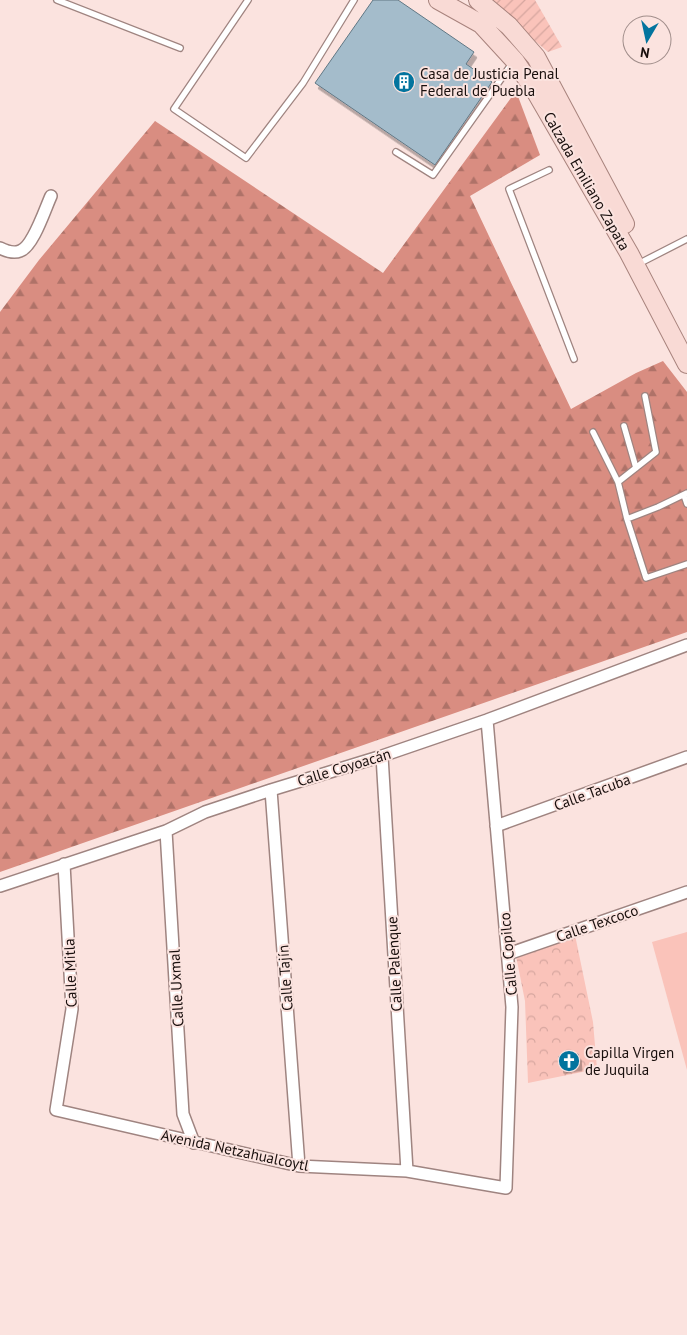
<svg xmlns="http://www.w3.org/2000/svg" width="687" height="1335" font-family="'PT Sans',sans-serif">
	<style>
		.forest { fill: url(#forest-firs) }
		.park { fill: url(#park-crowns); fill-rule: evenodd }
		.garden { fill: url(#garden-furrows) }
		.pitch { fill: #fac3ba }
		.building { fill: #a4bccb; stroke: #607784; filter: url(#shadow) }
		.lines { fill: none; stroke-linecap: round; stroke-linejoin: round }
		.service-casing { stroke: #9f8480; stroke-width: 8 }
		.minor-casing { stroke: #9f8480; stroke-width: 14 }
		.primary-casing { stroke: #a8837d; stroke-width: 20 }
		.service { stroke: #fff; stroke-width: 5.5 }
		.minor { stroke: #fff; stroke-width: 11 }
		.primary { stroke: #f9dad5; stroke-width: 18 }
		.labels { text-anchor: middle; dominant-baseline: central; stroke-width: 4; stroke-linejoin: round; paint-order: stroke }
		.poi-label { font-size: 15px; fill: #190f0d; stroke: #fbe3df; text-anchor: start }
		.street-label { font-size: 15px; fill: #190f0d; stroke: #fbe3df }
	</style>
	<defs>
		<pattern id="forest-firs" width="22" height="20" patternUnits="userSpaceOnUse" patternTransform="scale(1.25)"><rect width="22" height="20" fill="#d98d81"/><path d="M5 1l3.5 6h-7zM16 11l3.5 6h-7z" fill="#af7268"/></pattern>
		<pattern id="park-crowns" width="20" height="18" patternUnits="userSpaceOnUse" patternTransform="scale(1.25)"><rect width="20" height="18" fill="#fac3ba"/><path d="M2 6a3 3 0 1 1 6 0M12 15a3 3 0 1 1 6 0" fill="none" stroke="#d6a69f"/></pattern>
		<pattern id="garden-furrows" width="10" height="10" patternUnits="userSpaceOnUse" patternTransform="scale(1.25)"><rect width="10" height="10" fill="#fac3ba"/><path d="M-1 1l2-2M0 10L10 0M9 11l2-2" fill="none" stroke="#d6a69f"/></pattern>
		<filter id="shadow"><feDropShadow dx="3" dy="5.5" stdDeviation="0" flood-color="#0004"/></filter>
	</defs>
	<rect width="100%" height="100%" fill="#fbe3df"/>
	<!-- forest -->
	<path class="forest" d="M 516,91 L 540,155 L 470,196 L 571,409 L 636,373 L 663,361 L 687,392 L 687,632 L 0,872 L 0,312 L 39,260 L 155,121 L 383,273 Z"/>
	<!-- park -->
	<path class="park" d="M 575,935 L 593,1022 L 597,1069 L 528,1083 L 525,1001 L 516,956 ZM 578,1054 L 579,1065 L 561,1068 L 559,1057 Z"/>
	<!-- garden -->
	<path class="garden" d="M 487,0 L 535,0 L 562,47 L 548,52 Z"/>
	<!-- pitch -->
	<path class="pitch" d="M 687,932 L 687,1070 L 652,942 Z"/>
	<!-- building -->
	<path class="building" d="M 373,0 L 398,0 L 474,52 L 466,64 L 492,82 L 435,165 L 315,83 Z
		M 578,1054 L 579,1065 L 561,1068 L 559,1056 Z"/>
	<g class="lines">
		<!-- service casing -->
		<g class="service-casing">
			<path id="service" d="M 57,0 L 180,48
				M 248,0 L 174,109 L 246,158 L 303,83 L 354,0
				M 396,152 L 433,175 L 513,62
				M 549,170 L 509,189 L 574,359
				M 644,261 L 687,239
				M 624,426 L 636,468
				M 593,432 L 618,482 L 627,519 L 658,507 L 687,493
				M 618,482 L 656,452 L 645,396
				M 684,495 L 687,504
				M 627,519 L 646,578 L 687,564"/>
		</g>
		<!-- minor casing -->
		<g class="minor-casing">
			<path id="minor" d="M 0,248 C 6,251 13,254 20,251 C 33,247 45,209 51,196
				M 382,756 L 407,1171
				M 271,790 L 299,1166
				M 496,826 L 687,757
				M 166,831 L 183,1114 L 194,1143
				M 64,864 L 72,1009 L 56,1110 L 299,1166 L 407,1171 L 506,1188 L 512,1007 L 487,720
				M 0,886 L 166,831 L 205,812 L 271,790 L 382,756 L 487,720 L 687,645
				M 508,954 L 687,892"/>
		</g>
		<!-- primary casing -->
		<g class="primary-casing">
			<path id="primary" d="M 438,0 L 481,24 L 515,61 L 537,94 L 629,253 L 687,364
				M 478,0 L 509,26 L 536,57 L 625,224"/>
		</g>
		<!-- service -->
		<use href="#service" class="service"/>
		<!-- minor -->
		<use href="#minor" class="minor"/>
		<!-- primary -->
		<use href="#primary" class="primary"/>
	</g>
	<!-- icons -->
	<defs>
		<g id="building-disc" transform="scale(1.125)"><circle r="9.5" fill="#03749e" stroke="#fbe3df"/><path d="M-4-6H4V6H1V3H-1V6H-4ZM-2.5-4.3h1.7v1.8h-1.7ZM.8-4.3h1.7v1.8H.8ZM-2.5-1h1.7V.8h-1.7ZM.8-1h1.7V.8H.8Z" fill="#fff"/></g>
		<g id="church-disc" transform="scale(1.125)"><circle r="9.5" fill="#03749e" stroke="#fbe3df"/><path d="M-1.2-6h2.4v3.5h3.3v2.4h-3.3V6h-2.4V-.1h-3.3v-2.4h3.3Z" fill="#fff"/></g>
	</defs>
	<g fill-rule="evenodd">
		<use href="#building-disc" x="404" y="82"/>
		<use href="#church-disc" x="569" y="1061"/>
	</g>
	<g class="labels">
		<!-- poi labels -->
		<g class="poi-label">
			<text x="420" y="73">Casa de Justicia Penal<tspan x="420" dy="17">Federal de Puebla</tspan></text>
			<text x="585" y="1052">Capilla Virgen<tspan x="585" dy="17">de Juquila</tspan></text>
		</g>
		<!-- street labels -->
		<g class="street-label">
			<text transform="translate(587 181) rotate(60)">Calzada Emiliano Zapata</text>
			<text transform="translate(344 767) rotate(-17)">Calle Coyoacán</text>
			<text transform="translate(592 792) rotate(-20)">Calle Tacuba</text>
			<text transform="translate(597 923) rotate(-19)">Calle Texcoco</text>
			<text transform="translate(508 954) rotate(-95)">Calle Copilco</text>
			<text transform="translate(394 964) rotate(-93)">Calle Palenque</text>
			<text transform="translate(70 973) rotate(-92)">Calle Mitla</text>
			<text transform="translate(285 978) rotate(-94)">Calle Tajín</text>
			<text transform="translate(176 988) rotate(-93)">Calle Uxmal</text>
			<text transform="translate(235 1150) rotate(12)">Avenida Netzahualcoytl</text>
		</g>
	</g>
	<!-- north arrow -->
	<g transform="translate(647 40) rotate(189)"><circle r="24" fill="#fbe3df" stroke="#a18e8b"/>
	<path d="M0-4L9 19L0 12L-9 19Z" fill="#03749e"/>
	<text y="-8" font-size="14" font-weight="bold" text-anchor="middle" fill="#190f0d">N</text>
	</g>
</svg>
